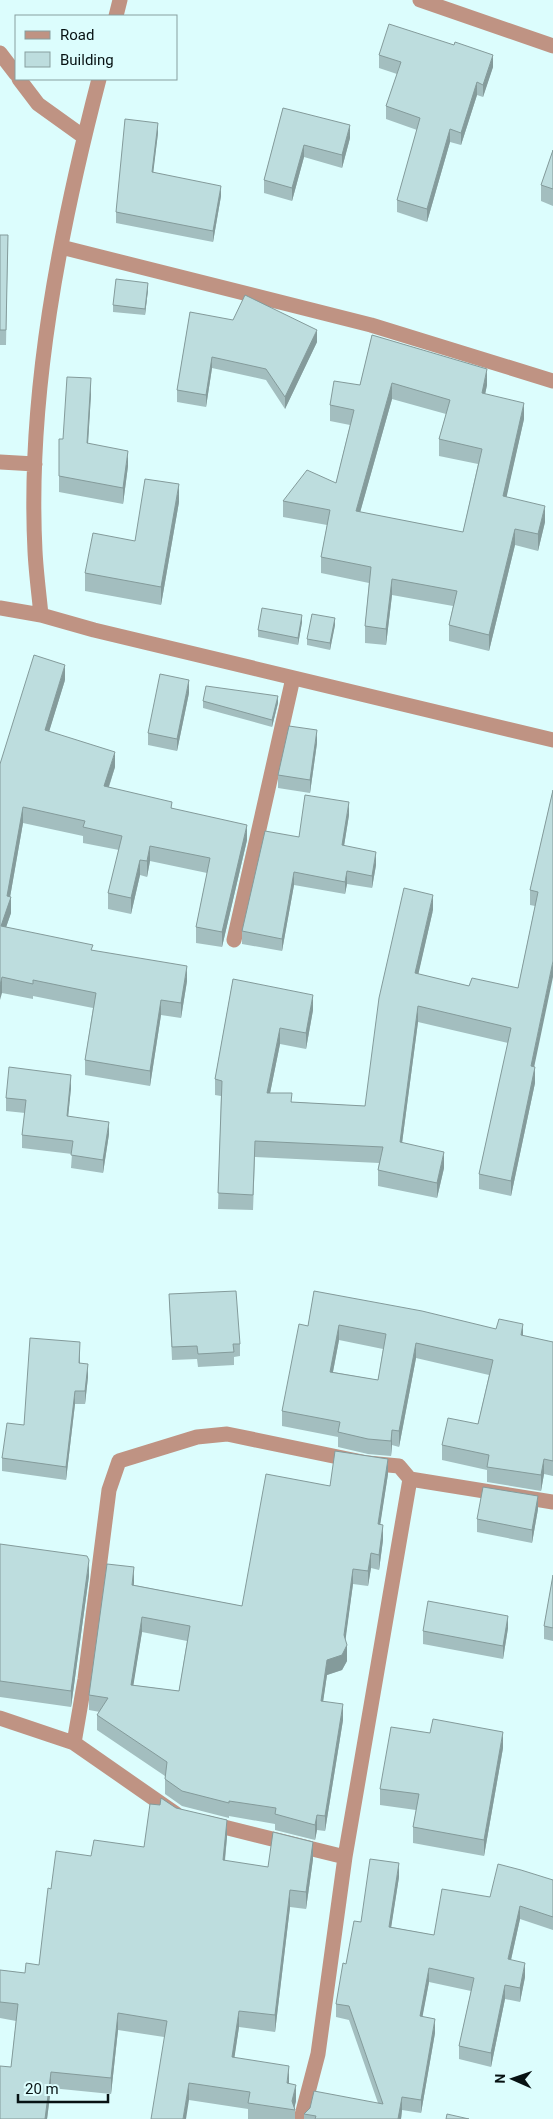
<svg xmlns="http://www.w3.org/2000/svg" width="553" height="2119" font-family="Roboto,sans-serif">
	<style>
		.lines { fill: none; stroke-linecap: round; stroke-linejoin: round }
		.minor { stroke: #bf9383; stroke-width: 15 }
		.wall { fill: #a3bebf; fill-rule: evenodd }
		.shaded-wall { fill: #849b9b }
		.building { fill: #bdddde; stroke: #849b9b; fill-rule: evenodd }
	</style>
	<rect width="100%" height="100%" fill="#dcfdfd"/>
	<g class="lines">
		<!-- minor -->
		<path class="minor" d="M 420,0 L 553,46
			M 116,16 L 120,0
			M 0,53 L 16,74
			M 19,79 L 38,104 L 84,137
			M 99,79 C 60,229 27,395 35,551 C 36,572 39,594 41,615 L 94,630 L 553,740
			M 61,247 L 371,325 L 553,381
			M 0,462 L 35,464
			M 0,608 L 41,615
			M 234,940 L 293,678
			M 410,1479 L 553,1502
			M 0,1718 L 74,1743 L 176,1814
			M 74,1743 L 85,1679 L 109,1490 L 119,1461 L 197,1437 L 227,1434 L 367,1463 L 399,1466 L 410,1479 L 345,1857 L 318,2054 L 301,2119
			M 208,1823 L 345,1857"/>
	</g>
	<!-- wall -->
	<path class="wall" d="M 379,55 L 493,67 L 483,97 L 477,95 L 461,145 L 450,142 L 427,222 L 397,212 L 397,200 L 417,130 L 386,119 L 386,106 L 397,74 L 379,68 Z
		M 283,108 L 350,138 L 342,168 L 304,157 L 292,201 L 264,193 L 264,180 Z
		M 158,133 L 153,172 L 221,196 L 213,242 L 116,223 L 116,212 Z
		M 553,150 L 553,206 L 541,201 L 541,185 Z
		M 0,235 L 8,235 L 6,345 L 0,345 Z
		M 148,290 L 145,315 L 113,312 L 113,305 Z
		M 190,312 L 317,342 L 285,409 L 266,380 L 212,368 L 206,407 L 177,402 L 177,390 Z
		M 372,335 L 487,385 L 485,394 L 524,419 L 506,497 L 545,522 L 538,551 L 515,545 L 489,651 L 449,641 L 449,625 L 453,606 L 392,595 L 386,645 L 365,643 L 365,626 L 369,583 L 321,573 L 321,557 L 327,525 L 283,517 L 283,501 L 336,483 L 350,425 L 330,421 L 330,405 L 360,385 ZM 392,399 L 446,414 L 439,439 L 439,456 L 478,464 L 463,532 L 360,512 Z
		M 91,394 L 88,444 L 128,466 L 123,504 L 59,492 L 59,439 L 63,439 Z
		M 179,502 L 161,605 L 85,591 L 85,573 L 135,541 Z
		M 302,622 L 298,645 L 258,637 L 258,630 Z
		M 335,625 L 330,650 L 307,645 L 307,639 Z
		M 65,680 L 49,731 L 115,767 L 109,787 L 172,808 L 247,840 L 222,947 L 196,943 L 196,927 L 207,873 L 150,861 L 147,877 L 140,875 L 131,914 L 108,909 L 108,893 L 119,850 L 83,843 L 83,836 L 23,823 L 10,897 L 11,913 L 6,927 L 93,951 L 187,981 L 181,1018 L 161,1015 L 150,1086 L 85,1075 L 85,1060 L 93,1008 L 33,996 L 33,999 L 2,993 L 0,764 Z
		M 189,693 L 177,751 L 148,745 L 148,733 Z
		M 203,701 L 278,703 L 272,727 L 203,708 Z
		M 317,743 L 310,793 L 278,788 L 278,775 Z
		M 553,790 L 534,1067 L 535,1083 L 511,1196 L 479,1189 L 479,1174 L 508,1043 L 418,1022 L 402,1143 L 444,1168 L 437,1198 L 378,1186 L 378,1170 L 379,1163 L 255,1157 L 253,1210 L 218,1209 L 221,1096 L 215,1095 L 215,1079 L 233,979 L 313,1010 L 306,1049 L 280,1044 L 270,1093 L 292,1102 L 365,1106 L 433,910 L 418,974 L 469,986 L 518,988 L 535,906 L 530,905 L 530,890 Z
		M 349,815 L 344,846 L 376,865 L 372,888 L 347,884 L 345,894 L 294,885 L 282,951 L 242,944 L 242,931 L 299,837 Z
		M 71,1088 L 68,1116 L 109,1134 L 103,1173 L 71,1168 L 72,1154 L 22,1148 L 22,1135 L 25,1113 L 6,1111 L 6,1098 Z
		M 314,1291 L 553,1342 L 553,1476 L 544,1474 L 541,1491 L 487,1482 L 487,1470 L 442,1460 L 442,1445 L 478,1424 L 489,1375 L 416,1358 L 399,1447 L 392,1445 L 391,1456 L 368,1454 L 338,1447 L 338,1437 L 282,1426 L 282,1411 L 308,1326 ZM 339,1340 L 383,1349 L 378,1380 L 333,1372 Z
		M 169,1294 L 240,1344 L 240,1356 L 234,1357 L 234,1365 L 198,1367 L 197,1359 L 172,1360 Z
		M 80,1355 L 80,1363 L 88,1377 L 85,1404 L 75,1404 L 66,1480 L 2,1471 L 2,1458 L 24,1425 Z
		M 388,1474 L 380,1524 L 383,1540 L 379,1570 L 371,1568 L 368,1586 L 353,1584 L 345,1640 L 347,1661 L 342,1670 L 327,1675 L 323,1701 L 343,1720 L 325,1831 L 317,1830 L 315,1840 L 275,1830 L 275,1824 L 229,1816 L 229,1818 L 182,1806 L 165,1794 L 165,1776 L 97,1730 L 97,1715 L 100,1712 L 89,1710 L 89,1695 L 134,1583 L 134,1585 L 242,1606 L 330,1486 ZM 142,1632 L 187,1641 L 179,1691 L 133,1685 Z
		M 538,1509 L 532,1543 L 477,1532 L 477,1519 Z
		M 0,1544 L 89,1576 L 71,1707 L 0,1697 Z
		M 553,1575 L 553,1641 L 544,1639 L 544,1626 Z
		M 508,1628 L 503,1659 L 423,1644 L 423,1631 Z
		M 503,1748 L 484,1856 L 413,1843 L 413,1827 L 416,1810 L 380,1805 L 380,1789 Z
		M 176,1808 L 227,1837 L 225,1861 L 268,1867 L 313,1859 L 306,1909 L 290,1907 L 275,2032 L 239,2027 L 234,2058 L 289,2083 L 296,2101 L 294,2107 L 295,2110 L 295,2119 L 248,2119 L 248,2109 L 189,2100 L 164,2037 L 118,2030 L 111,2094 L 51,2088 L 47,2119 L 0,2119 L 11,2067 L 16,2021 L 0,2018 L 0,1970 L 25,1973 L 39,1965 L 51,1889 L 91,1856 L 144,1847 Z
		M 399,1877 L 391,1927 L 434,1935 L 490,1897 L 553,1880 L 553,1930 L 520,1919 L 511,1960 L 525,1977 L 520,2002 L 505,1999 L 491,2067 L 459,2059 L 459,2046 L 471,1991 L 429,1982 L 422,2017 L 435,2033 L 421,2113 L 402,2110 L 401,2119 L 304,2119 L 304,2114 L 378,2103 L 349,2020 L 336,2017 L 336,2004 L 346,1964 L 361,1922 Z"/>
	<!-- shaded-wall -->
	<path class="shaded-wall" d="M 493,55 L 493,67 L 483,97 L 483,85 Z
		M 477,82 L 477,95 L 461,145 L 461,133 Z
		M 158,123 L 158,133 L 152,183 L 152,172 Z
		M 350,125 L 350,138 L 342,168 L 342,155 Z
		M 450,129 L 450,142 L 427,222 L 427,209 Z
		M 304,145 L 304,157 L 292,201 L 292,188 Z
		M 221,186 L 221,196 L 213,242 L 213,231 Z
		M 148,283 L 148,290 L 145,315 L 145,309 Z
		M 317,330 L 317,342 L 285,409 L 285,397 Z
		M 212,357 L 212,368 L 206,407 L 206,395 Z
		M 487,369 L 487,385 L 482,409 L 482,393 Z
		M 91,378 L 91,394 L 87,459 L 87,443 Z
		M 392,383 L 392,399 L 356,527 L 356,511 Z
		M 524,403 L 524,419 L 503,513 L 503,496 Z
		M 128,451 L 128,466 L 123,504 L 123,488 Z
		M 179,484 L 179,502 L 161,605 L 161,587 Z
		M 545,506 L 545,522 L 538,551 L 538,534 Z
		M 515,529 L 515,545 L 489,651 L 489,635 Z
		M 392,579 L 392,595 L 386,645 L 386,629 Z
		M 302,615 L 302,622 L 298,645 L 298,638 Z
		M 335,618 L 335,625 L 330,650 L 330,643 Z
		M 65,665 L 65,680 L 45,745 L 45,730 Z
		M 189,680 L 189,693 L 177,751 L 177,739 Z
		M 278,696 L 278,703 L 272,727 L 272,720 Z
		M 317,730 L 317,743 L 310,793 L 310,780 Z
		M 115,752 L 115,767 L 104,801 L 104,786 Z
		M 349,802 L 349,815 L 342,858 L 342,845 Z
		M 23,807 L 23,823 L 9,903 L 11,897 L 11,913 L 1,942 L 1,926 Z
		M 247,825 L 247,840 L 222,947 L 222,932 Z
		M 150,846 L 150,861 L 147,877 L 147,861 Z
		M 376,852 L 376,865 L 372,888 L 372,876 Z
		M 140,860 L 140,875 L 131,914 L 131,898 Z
		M 347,871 L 347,884 L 345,894 L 345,882 Z
		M 294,872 L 294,885 L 282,951 L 282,939 Z
		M 433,895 L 433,910 L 415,989 L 415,973 Z
		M 553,961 L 553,977 L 531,1082 L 531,1066 Z
		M 187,966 L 187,981 L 181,1018 L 181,1003 Z
		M 2,977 L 2,993 L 0,1000 L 0,985 Z
		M 313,995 L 313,1010 L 306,1049 L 306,1033 Z
		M 161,1000 L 161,1015 L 150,1086 L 150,1071 Z
		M 418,1006 L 418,1022 L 400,1158 L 400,1142 Z
		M 280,1028 L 280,1044 L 267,1108 L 267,1093 Z
		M 535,1067 L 535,1083 L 511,1196 L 511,1181 Z
		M 71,1075 L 71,1088 L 67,1128 L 67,1116 Z
		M 109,1122 L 109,1134 L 103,1173 L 103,1160 Z
		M 444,1152 L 444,1168 L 437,1198 L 437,1183 Z
		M 523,1324 L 523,1339 L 521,1335 Z
		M 339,1325 L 339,1340 L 330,1387 L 330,1372 Z
		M 80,1342 L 80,1355 L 79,1376 L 79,1363 Z
		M 416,1343 L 416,1358 L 399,1447 L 399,1431 Z
		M 88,1364 L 88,1377 L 85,1404 L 85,1391 Z
		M 75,1391 L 75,1404 L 66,1480 L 66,1467 Z
		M 392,1430 L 392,1445 L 391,1456 L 391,1441 Z
		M 388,1459 L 388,1474 L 378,1539 L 378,1524 Z
		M 544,1459 L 544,1474 L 541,1491 L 541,1475 Z
		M 538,1496 L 538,1509 L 532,1543 L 532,1530 Z
		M 383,1525 L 383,1540 L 379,1570 L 379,1555 Z
		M 371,1553 L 371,1568 L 368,1586 L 368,1571 Z
		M 89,1560 L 89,1576 L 71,1707 L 71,1691 Z
		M 134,1567 L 134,1583 L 132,1600 L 132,1585 Z
		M 353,1569 L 353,1584 L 344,1651 L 344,1635 Z
		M 508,1616 L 508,1628 L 503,1659 L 503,1646 Z
		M 142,1617 L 142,1632 L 131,1700 L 131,1685 Z
		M 347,1645 L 347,1661 L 342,1670 L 327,1675 L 321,1716 L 321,1701 L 327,1660 Z
		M 343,1704 L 343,1720 L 325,1831 L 325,1816 Z
		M 503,1732 L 503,1748 L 484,1856 L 484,1840 Z
		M 317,1815 L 317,1830 L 315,1840 L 315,1825 Z
		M 227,1820 L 227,1837 L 223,1877 L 223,1860 Z
		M 313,1842 L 313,1859 L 306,1909 L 306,1892 Z
		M 399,1863 L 399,1877 L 389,1941 L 389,1927 Z
		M 290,1890 L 290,1907 L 275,2032 L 275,2015 Z
		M 520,1906 L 520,1919 L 508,1973 L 508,1959 Z
		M 525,1963 L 525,1977 L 520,2002 L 520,1988 Z
		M 429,1968 L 429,1982 L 420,2030 L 420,2016 Z
		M 505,1985 L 505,1999 L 491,2067 L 491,2053 Z
		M 239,2011 L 239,2027 L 232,2074 L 232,2057 Z
		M 118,2013 L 118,2030 L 111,2094 L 111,2078 Z
		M 435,2019 L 435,2033 L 421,2113 L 421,2100 Z
		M 289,2066 L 289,2082 L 287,2099 L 287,2083 Z
		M 51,2072 L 51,2088 L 47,2119 L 45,2119 Z
		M 189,2083 L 189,2100 L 186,2119 L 183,2119 Z
		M 296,2085 L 296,2101 L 294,2110 L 292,2101 Z
		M 402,2097 L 402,2110 L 401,2119 L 398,2119 Z"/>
	<!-- building -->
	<path class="building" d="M 389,24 L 454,45 L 455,42 L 493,55 L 483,85 L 477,82 L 461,133 L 450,129 L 427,209 L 397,200 L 420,118 L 386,106 L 401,62 L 379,55 Z
		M 283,108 L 350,125 L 342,155 L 304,145 L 292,188 L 264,180 Z
		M 125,119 L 158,123 L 152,172 L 221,186 L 213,231 L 116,212 Z
		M 553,150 L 553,189 L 541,185 Z
		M 0,235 L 8,235 L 6,330 L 0,330 Z
		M 116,279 L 148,283 L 145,309 L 113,305 Z
		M 245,295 L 317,330 L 285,397 L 266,369 L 212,357 L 206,395 L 177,390 L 190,312 L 233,320 Z
		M 372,335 L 487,369 L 482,393 L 524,403 L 503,496 L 545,506 L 538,534 L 515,529 L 489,635 L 449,625 L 457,591 L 392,579 L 386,629 L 365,626 L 371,567 L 321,557 L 330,510 L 283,501 L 307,470 L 336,483 L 354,410 L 330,405 L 334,381 L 360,385 ZM 392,383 L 450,400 L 439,439 L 482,449 L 463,532 L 356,511 Z
		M 67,377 L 91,378 L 87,443 L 128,451 L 123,488 L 59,476 L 59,439 L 63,439 Z
		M 145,479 L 179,484 L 161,587 L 85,573 L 93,533 L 135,541 Z
		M 262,608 L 302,615 L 298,638 L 258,630 Z
		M 312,614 L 335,618 L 330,643 L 307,639 Z
		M 34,655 L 65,665 L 45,730 L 115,752 L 104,786 L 172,802 L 171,808 L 247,825 L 222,932 L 196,927 L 210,858 L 150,846 L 147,861 L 140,860 L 131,898 L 108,893 L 122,836 L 83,827 L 85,821 L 23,807 L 7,896 L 11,897 L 1,926 L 93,945 L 91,950 L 187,966 L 181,1003 L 161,1000 L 150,1071 L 85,1060 L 96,993 L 33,980 L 33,984 L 2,977 L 0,985 L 0,764 Z
		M 160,674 L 189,680 L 177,739 L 148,733 Z
		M 206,686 L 278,696 L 272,720 L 203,701 Z
		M 289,726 L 317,730 L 310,780 L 278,775 Z
		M 553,790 L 553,961 L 531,1066 L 535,1067 L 511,1181 L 479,1174 L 511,1028 L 418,1006 L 400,1142 L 444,1152 L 437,1183 L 378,1170 L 383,1147 L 255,1141 L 253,1195 L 218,1193 L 222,1081 L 215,1079 L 233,979 L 313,995 L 306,1033 L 280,1028 L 267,1093 L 292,1093 L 291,1102 L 365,1106 L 379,998 L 404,888 L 433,895 L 415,973 L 469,986 L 472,978 L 518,988 L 538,892 L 530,890 Z
		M 305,795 L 349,802 L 342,845 L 376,852 L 372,876 L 347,871 L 345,882 L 294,872 L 282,939 L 242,931 L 265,831 L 299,837 Z
		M 9,1067 L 71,1075 L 67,1116 L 109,1122 L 103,1160 L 71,1155 L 73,1141 L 22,1135 L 26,1100 L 6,1098 Z
		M 236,1291 L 240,1344 L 233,1344 L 234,1352 L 198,1354 L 197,1346 L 172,1347 L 169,1294 Z
		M 314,1291 L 422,1311 L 496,1329 L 499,1319 L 523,1324 L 521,1335 L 553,1342 L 553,1461 L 544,1459 L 541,1475 L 487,1467 L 489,1455 L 442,1445 L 448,1418 L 478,1424 L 493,1360 L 416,1343 L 399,1431 L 392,1430 L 391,1441 L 368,1439 L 338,1432 L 340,1422 L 282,1411 L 299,1324 L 308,1326 ZM 339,1325 L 386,1334 L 378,1380 L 330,1372 Z
		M 30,1338 L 80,1342 L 79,1363 L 88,1364 L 85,1391 L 75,1391 L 66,1467 L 2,1458 L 7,1423 L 24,1425 Z
		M 335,1451 L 388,1459 L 378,1524 L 383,1525 L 379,1555 L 371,1553 L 368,1571 L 353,1569 L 344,1635 L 347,1645 L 342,1655 L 327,1660 L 321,1701 L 343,1704 L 325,1816 L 317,1815 L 315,1825 L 275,1814 L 276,1808 L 229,1801 L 229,1803 L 182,1791 L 165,1779 L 167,1762 L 97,1715 L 108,1698 L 89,1695 L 107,1564 L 134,1567 L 132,1585 L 242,1606 L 266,1474 L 330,1486 ZM 142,1617 L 190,1626 L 179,1691 L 131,1685 Z
		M 483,1487 L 538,1496 L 532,1530 L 477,1519 Z
		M 0,1544 L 87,1556 L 89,1560 L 71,1691 L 0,1681 Z
		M 553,1575 L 553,1628 L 544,1626 Z
		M 428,1601 L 508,1616 L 503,1646 L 423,1631 Z
		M 433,1719 L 503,1732 L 484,1840 L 413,1827 L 419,1794 L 380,1789 L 391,1727 L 430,1733 Z
		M 161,1798 L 176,1808 L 227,1820 L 223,1860 L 268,1867 L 273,1832 L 313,1842 L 306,1892 L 290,1890 L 275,2015 L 239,2011 L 232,2057 L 289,2066 L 287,2083 L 296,2085 L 292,2101 L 295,2110 L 248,2103 L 250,2092 L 189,2083 L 183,2119 L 151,2119 L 167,2021 L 118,2013 L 111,2078 L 51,2072 L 45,2119 L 0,2119 L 0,2066 L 11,2067 L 18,2004 L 0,2002 L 0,1970 L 25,1973 L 26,1963 L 39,1965 L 48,1888 L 51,1889 L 56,1851 L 91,1856 L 94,1840 L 144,1847 L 150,1804 L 160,1805 Z
		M 370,1859 L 399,1863 L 389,1927 L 434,1935 L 442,1889 L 490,1897 L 498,1864 L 521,1870 L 553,1880 L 553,1917 L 520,1906 L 508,1959 L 525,1963 L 520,1988 L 505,1985 L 491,2053 L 459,2046 L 474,1978 L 429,1968 L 420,2016 L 435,2019 L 421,2100 L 402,2097 L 398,2119 L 315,2119 L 316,2116 L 304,2114 L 310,2108 L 314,2091 L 383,2104 L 349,2006 L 336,2004 L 343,1963 L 346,1964 L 354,1921 L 361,1922 Z
		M 447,2114 L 469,2119 L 446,2119 Z"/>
	<!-- legend -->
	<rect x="15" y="15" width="162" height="65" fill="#dcfdfd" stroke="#879f9f"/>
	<rect x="25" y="31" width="25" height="8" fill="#bf9383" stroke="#879f9f"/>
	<text x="60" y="40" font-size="15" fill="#071213">Road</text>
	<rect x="25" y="52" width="25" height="15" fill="#bdddde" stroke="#879f9f"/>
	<text x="60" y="65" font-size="15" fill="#071213">Building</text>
	<!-- north arrow -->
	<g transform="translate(513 2079) rotate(272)" stroke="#dcfdfd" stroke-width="4" paint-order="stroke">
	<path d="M0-4L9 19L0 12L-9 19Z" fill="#071213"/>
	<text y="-8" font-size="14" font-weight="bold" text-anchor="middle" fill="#071213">N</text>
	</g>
	<!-- scale -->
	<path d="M18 2094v8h90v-8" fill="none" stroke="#071213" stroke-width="2.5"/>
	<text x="25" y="2094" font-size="15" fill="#071213" stroke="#dcfdfd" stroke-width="4" paint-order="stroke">20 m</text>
</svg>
